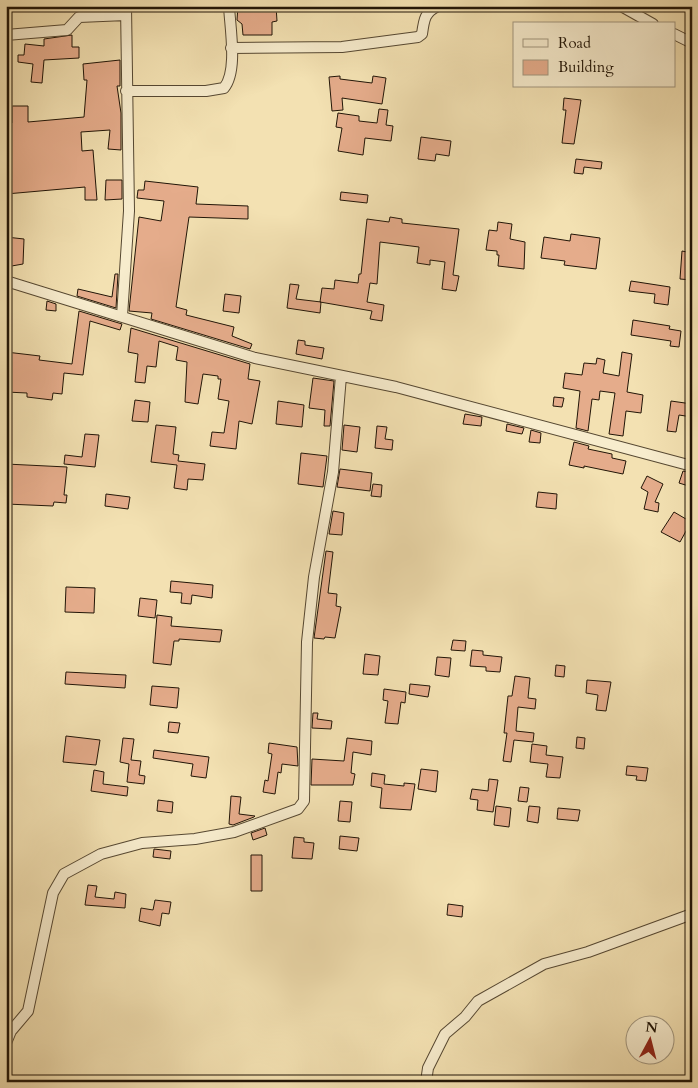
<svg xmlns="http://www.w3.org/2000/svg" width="698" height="1088" font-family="Cardo,serif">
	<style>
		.building { fill: #e5ac8b; stroke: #211507 }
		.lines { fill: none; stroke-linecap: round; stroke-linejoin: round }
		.minor-casing { stroke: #564832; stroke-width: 12 }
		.minor { stroke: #f7eccd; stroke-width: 10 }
	</style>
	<rect width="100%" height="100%" fill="#f3e1b2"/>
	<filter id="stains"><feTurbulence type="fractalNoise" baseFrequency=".004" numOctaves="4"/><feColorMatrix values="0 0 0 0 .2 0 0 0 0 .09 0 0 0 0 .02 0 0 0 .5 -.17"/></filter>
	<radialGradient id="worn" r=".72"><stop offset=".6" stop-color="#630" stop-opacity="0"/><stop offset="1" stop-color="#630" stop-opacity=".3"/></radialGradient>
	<!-- building -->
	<path class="building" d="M 238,6 L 276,6 L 277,21 L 272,22 L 272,35 L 243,35 L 242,24 L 237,20 Z
		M 72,35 L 72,47 L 79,47 L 79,58 L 44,60 L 42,83 L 31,82 L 33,64 L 18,62 L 18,55 L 24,55 L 25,44 L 44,46 L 44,39 Z
		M 120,60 L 120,86 L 117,86 L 121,113 L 121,150 L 108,149 L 110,130 L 81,132 L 82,151 L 93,150 L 97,200 L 85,200 L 85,187 L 6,194 L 6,123 L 12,123 L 12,106 L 28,106 L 28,122 L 84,117 L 87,80 L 84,80 L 83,64 Z
		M 340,76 L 340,79 L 372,83 L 373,76 L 386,78 L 382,104 L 342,98 L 343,110 L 332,111 L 329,77 Z
		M 564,98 L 581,100 L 574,144 L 562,143 L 566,110 L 563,110 Z
		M 379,109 L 388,110 L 386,125 L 393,126 L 391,141 L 365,138 L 363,155 L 338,151 L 342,128 L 336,127 L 338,113 L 359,116 L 359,121 L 377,123 Z
		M 421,137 L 451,141 L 449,156 L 436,154 L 435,161 L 418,159 Z
		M 576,159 L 602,162 L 601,169 L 584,167 L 583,174 L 574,173 Z
		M 106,180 L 122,180 L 122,199 L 105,200 Z
		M 145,181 L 198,187 L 196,204 L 248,206 L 248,219 L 189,217 L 176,307 L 187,310 L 186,315 L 234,327 L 232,336 L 252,344 L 250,349 L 151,319 L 152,313 L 129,311 L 139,217 L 161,221 L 164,201 L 137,198 L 138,190 L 144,190 Z
		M 341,192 L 368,195 L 367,203 L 340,200 Z
		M 390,217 L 402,219 L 402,223 L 459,229 L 453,275 L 459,276 L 456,291 L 442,289 L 445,262 L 430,260 L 430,265 L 417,263 L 419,247 L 380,242 L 377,284 L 370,283 L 367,302 L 384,305 L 382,321 L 370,319 L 372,311 L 320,302 L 322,288 L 334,289 L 335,280 L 358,283 L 359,274 L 361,274 L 367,219 L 389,222 Z
		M 498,222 L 512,224 L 510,239 L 525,242 L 524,269 L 498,266 L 499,255 L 497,255 L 497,251 L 486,250 L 489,230 L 497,231 Z
		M 571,234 L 600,238 L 596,269 L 564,265 L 565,261 L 541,258 L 544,237 L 570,241 Z
		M 6,237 L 24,239 L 23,264 L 6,267 Z
		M 682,251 L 692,253 L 692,280 L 680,279 Z
		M 115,274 L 118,274 L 116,308 L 77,296 L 78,289 L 112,297 Z
		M 631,281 L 670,287 L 668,305 L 654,303 L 655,294 L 629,291 Z
		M 290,284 L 299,285 L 296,299 L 321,302 L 320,313 L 287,308 Z
		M 225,294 L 241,296 L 239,313 L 223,311 Z
		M 47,301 L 56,304 L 56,311 L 46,310 Z
		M 79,311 L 122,324 L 120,330 L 90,321 L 83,375 L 64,373 L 62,394 L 53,393 L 52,400 L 27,397 L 27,393 L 6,392 L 6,352 L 40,356 L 39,360 L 72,364 Z
		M 633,320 L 670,326 L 669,329 L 681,331 L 679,347 L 670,346 L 671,341 L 631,335 Z
		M 131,328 L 250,364 L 248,379 L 260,381 L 252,424 L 239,421 L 236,449 L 210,446 L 212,432 L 224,433 L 229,401 L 218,399 L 221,379 L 218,379 L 218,376 L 203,374 L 198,404 L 185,402 L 187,362 L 176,360 L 178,347 L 159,341 L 156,367 L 147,366 L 145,383 L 135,382 L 138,354 L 128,352 Z
		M 298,340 L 305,341 L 305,345 L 324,348 L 322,359 L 296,354 Z
		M 622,352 L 632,354 L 627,392 L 643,395 L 641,413 L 626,411 L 623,436 L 609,434 L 615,393 L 600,391 L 599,400 L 592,399 L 588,431 L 576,428 L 580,391 L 563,388 L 565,373 L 582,375 L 584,363 L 596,364 L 597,358 L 605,360 L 603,373 L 619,376 Z
		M 313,378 L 334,381 L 330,426 L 324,426 L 325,410 L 309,408 Z
		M 554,397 L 564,398 L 562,407 L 553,406 Z
		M 135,400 L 150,402 L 148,422 L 132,421 Z
		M 278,401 L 304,405 L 302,427 L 276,424 Z
		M 671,401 L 692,404 L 692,417 L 679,415 L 676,432 L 667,431 Z
		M 465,414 L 482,417 L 481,426 L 463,424 Z
		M 507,424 L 524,428 L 522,434 L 506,431 Z
		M 156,425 L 176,427 L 173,454 L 179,455 L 178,461 L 205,464 L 203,480 L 188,479 L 187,490 L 174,488 L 177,465 L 151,462 Z
		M 344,425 L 360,427 L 357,452 L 342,450 Z
		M 377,426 L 387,427 L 385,439 L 393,440 L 392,450 L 375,448 Z
		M 531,430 L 541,433 L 540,443 L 529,442 Z
		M 85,434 L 99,435 L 95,467 L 64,464 L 65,455 L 82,457 Z
		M 574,442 L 589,446 L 588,449 L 612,454 L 612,458 L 626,461 L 623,474 L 584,466 L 584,468 L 569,465 Z
		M 301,453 L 327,456 L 323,487 L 298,484 Z
		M 6,464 L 67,467 L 64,495 L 67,495 L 66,503 L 54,502 L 53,506 L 6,504 Z
		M 340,469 L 372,473 L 370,491 L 337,487 Z
		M 683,471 L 692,473 L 692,487 L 679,483 Z
		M 647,476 L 663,484 L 655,502 L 659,503 L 658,512 L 644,509 L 648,492 L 641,488 Z
		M 373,484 L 382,485 L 381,497 L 371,496 Z
		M 538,492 L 557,494 L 556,509 L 536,507 Z
		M 106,494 L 130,497 L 128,509 L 105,506 Z
		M 333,511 L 344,513 L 342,535 L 329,534 Z
		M 674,512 L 691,522 L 680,542 L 661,532 Z
		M 326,551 L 333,552 L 328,593 L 337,594 L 336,606 L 341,607 L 335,638 L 325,637 L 324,639 L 314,638 Z
		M 171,581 L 213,585 L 212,598 L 192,595 L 191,604 L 181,603 L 182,593 L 170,592 Z
		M 66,587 L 95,588 L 94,613 L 65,612 Z
		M 140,598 L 157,600 L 155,618 L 138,616 Z
		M 157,615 L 172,617 L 171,626 L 222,630 L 220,642 L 179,639 L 179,641 L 174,641 L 171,665 L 153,663 Z
		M 453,640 L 466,641 L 465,651 L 451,650 Z
		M 472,650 L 483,651 L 483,655 L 502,657 L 500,672 L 486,671 L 486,667 L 470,666 Z
		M 365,654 L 380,656 L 378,675 L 363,674 Z
		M 437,657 L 451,658 L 449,677 L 435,675 Z
		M 556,665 L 565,666 L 564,677 L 555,676 Z
		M 66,672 L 126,675 L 125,688 L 65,684 Z
		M 515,676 L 530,678 L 528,698 L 536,699 L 535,709 L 518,707 L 516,731 L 534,733 L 533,742 L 514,740 L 511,762 L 503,761 L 507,733 L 504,733 L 508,696 L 512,696 Z
		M 587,680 L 611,682 L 606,711 L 596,710 L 598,695 L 586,693 Z
		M 410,684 L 430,686 L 428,697 L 409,694 Z
		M 152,686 L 179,688 L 177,708 L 150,705 Z
		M 384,689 L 406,692 L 405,703 L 401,702 L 398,724 L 385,723 L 388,701 L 383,700 Z
		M 313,713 L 318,713 L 317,719 L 332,721 L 331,729 L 312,728 Z
		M 169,722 L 180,723 L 178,733 L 168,732 Z
		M 66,736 L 100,740 L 96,765 L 63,762 Z
		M 577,737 L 585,738 L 584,749 L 576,748 Z
		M 123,738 L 134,739 L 131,760 L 141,761 L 139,775 L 145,776 L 144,784 L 127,782 L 129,764 L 120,762 Z
		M 347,738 L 372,741 L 371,755 L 353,752 L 351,773 L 355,774 L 353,785 L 311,785 L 312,759 L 344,761 Z
		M 269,743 L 297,747 L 298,766 L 282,764 L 281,773 L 278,772 L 275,794 L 263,792 L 265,780 L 268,781 L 272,754 L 268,753 Z
		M 532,744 L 547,746 L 546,755 L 563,757 L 560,778 L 546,777 L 548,764 L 530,762 Z
		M 154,750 L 209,757 L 206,778 L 191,776 L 193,764 L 153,758 Z
		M 627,766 L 648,768 L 646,781 L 636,780 L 637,776 L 626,775 Z
		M 421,769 L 438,771 L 436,792 L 418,789 Z
		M 94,770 L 104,772 L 103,784 L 128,787 L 127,796 L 91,791 Z
		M 372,773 L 385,775 L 384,784 L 404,786 L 404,783 L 415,784 L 411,810 L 380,808 L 382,788 L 371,786 Z
		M 489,779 L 498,780 L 493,812 L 477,810 L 478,800 L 470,799 L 472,789 L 488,791 Z
		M 520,787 L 529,788 L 527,802 L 518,801 Z
		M 231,796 L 241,797 L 239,814 L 255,816 L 254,817 L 233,825 L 229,824 Z
		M 158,800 L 173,802 L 172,813 L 157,811 Z
		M 340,801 L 352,802 L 350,822 L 338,821 Z
		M 496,806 L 511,808 L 509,827 L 494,825 Z
		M 529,806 L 540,807 L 538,823 L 527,821 Z
		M 558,808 L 580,810 L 578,821 L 557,819 Z
		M 265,828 L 267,835 L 253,840 L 251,833 Z
		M 340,836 L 359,838 L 357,851 L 339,849 Z
		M 294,837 L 304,838 L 304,842 L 314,843 L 312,859 L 292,858 Z
		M 154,849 L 171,851 L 170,859 L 153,857 Z
		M 251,855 L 262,855 L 262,891 L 251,891 Z
		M 88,885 L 97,886 L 95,897 L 114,899 L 115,892 L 126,894 L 125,908 L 85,905 Z
		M 155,900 L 171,902 L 169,914 L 162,913 L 160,926 L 139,921 L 141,908 L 153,910 Z
		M 448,904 L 463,906 L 462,917 L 447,915 Z"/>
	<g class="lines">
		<!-- minor casing -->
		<g class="minor-casing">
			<path id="minor" d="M 621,6 L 653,24
				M 674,34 L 692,43
				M 6,35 L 67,30 L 79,17 L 126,15
				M 231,48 L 342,47 L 418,37 L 422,34 C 424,19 425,12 438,6
				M 126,91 L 206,91 L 224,88 C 238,71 230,28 229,6
				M 6,281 L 255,358 L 396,387 L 692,466
				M 122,316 L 129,211 L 126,6
				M 6,1043 L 11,1031 L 28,1011 L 53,893 L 64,874 L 101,854 L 142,843 L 195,839 L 234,832 L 298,809 L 304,801 L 307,642 L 314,577 L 333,472 L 341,376
				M 426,1082 L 428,1068 L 445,1034 L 465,1017 L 478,1001 L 544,964 L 588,952 L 692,914"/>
		</g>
		<!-- minor -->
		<use href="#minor" class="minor"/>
	</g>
	<!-- margin -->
	<rect width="698" height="1088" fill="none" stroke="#f3e1b2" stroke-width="25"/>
	<rect x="8" y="8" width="683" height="1073" fill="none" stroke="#211507" stroke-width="2.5"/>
	<rect x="12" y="12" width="673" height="1063" fill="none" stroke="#211507"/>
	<!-- legend -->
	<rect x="513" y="22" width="162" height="65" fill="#f7eccd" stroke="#a1967e"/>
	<rect x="523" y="39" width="25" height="8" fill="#f7eccd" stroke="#a1967e"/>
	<text x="558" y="48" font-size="15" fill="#211507">Road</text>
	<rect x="523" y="60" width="25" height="15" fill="#e5ac8b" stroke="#a1967e"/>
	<text x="558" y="72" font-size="15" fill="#211507">Building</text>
	<!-- north arrow -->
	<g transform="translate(650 1040) rotate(7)"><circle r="24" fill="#f7eccd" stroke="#a1967e"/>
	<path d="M0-4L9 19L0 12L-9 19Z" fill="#8f2418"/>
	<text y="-8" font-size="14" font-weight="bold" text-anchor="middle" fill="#211507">N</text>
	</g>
	<rect width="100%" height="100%" filter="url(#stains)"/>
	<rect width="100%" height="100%" fill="url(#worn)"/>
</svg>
